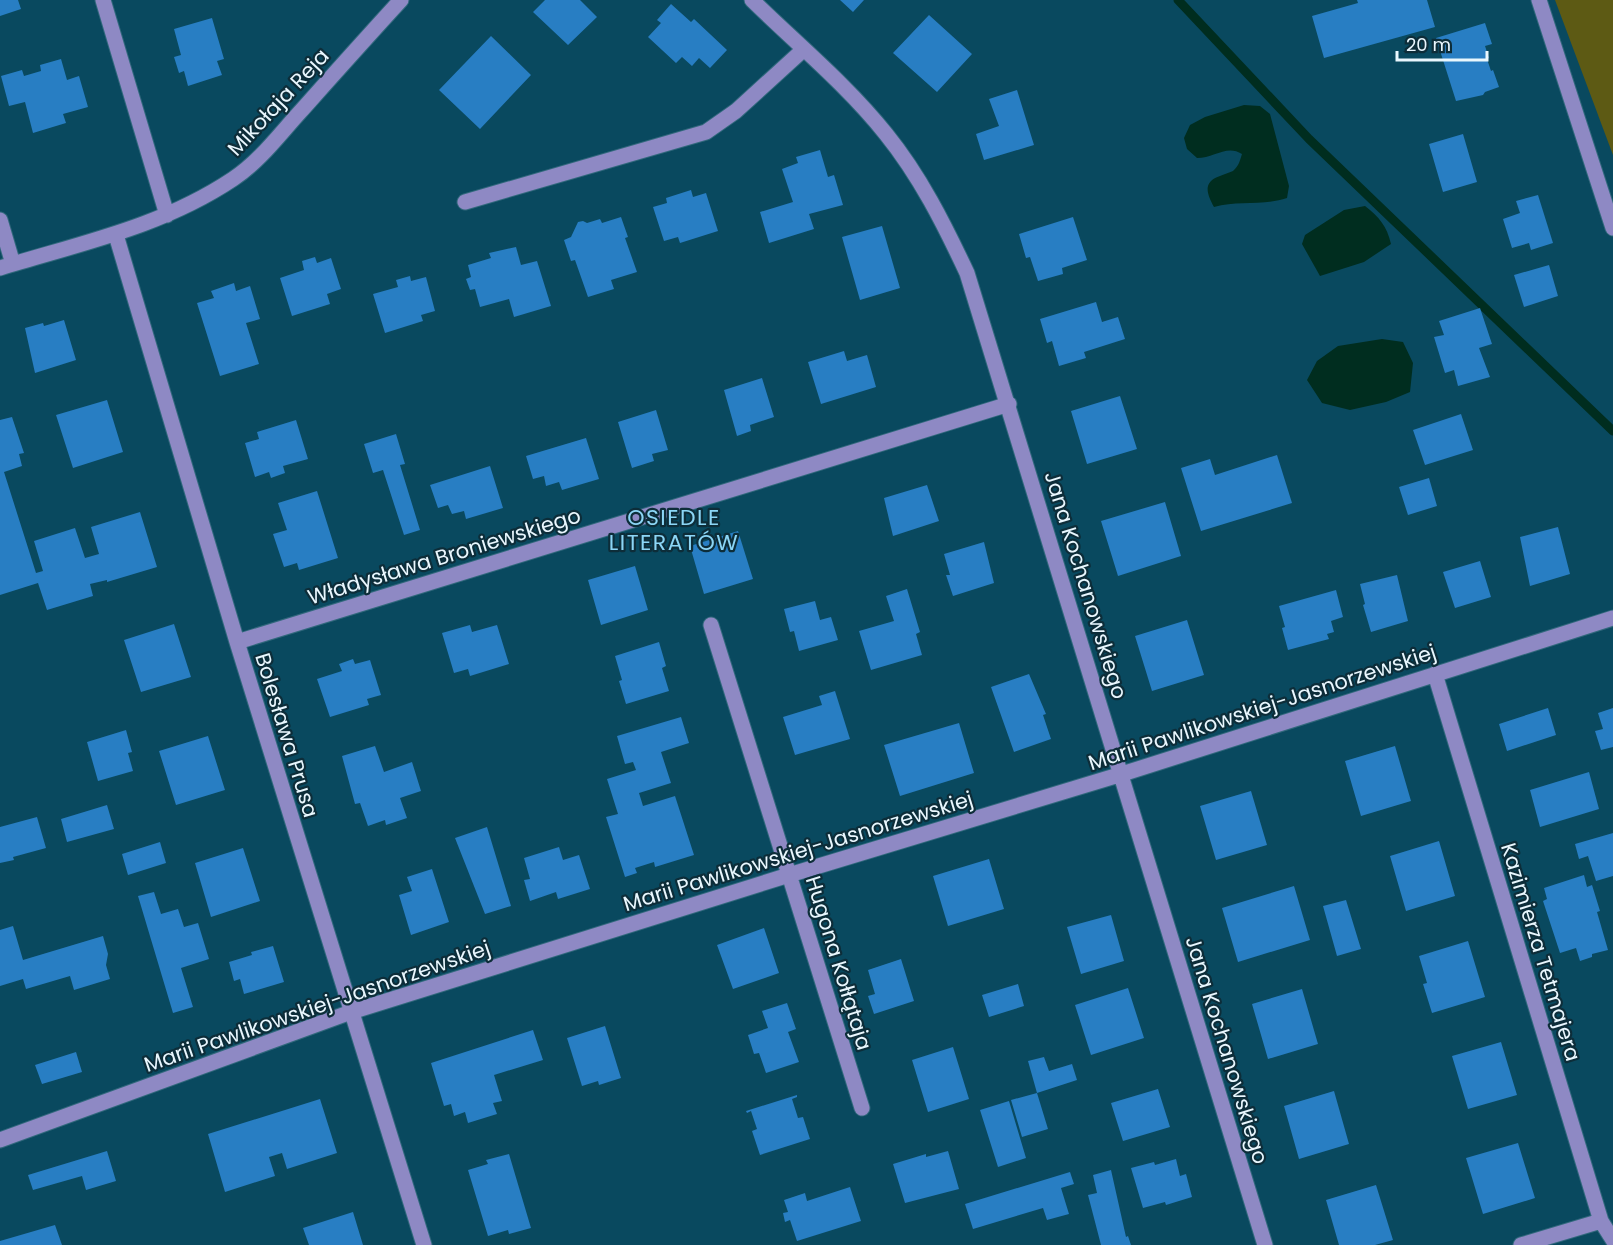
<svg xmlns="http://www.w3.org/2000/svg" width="1613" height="1245" font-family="Poppins,sans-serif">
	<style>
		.green { fill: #5d5a14 }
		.water { fill: #002d1f }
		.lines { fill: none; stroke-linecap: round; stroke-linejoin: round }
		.stream { stroke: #002d1f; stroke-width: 9 }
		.building { fill: #287ec3 }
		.minor-casing { stroke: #31687c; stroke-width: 17 }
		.minor { stroke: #8e89c4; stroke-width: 15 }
		.labels { text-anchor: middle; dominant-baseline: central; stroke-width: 4.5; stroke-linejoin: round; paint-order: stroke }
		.street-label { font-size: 21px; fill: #e9f7fe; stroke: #0d2d39 }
		.neighbourhood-label { font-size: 22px; letter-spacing: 1.5px; fill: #8cd6f6; stroke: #0d2d39 }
	</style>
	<rect width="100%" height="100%" fill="#09495f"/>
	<!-- green -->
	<path class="green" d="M 1555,0 L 1613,0 L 1613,155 Z"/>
	<!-- water -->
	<path class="water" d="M 1244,105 L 1260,106 L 1270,114 L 1289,186 L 1287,198 C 1264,206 1238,200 1214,207 C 1207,194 1202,182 1220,176 C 1224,174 1229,173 1233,171 C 1239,166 1240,160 1242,154 C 1227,144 1214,158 1197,158 L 1187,149 L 1184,138 L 1190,125 L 1205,117 Z
		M 1365,206 C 1379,217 1387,226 1391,244 L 1364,262 L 1320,276 L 1302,244 L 1305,235 L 1344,210 Z
		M 1382,339 L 1403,342 L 1413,363 L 1410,392 L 1386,402 L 1350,410 L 1322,403 L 1307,380 L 1317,361 L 1338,346 Z"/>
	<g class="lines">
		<!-- stream -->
		<path class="stream" d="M 1178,0 L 1309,139 L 1613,431"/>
	</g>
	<!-- building -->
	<path class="building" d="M 0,0 L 18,0 L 21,9 L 0,16 Z
		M 545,0 L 580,0 L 597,17 L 568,45 L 533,12 Z
		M 840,0 L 864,0 L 853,12 Z
		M 1357,0 L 1427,0 L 1435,27 L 1324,58 L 1312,16 L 1358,3 Z
		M 671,4 L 691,22 L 694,19 L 727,50 L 710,68 L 699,58 L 692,66 L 682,57 L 676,63 L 648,37 L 661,23 L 657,20 Z
		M 929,15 L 972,54 L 937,92 L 893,53 Z
		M 212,18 L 224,59 L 217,61 L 222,75 L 188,86 L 184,71 L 179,73 L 174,57 L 181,55 L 174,29 Z
		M 1485,23 L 1492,44 L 1485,46 L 1489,58 L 1487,59 L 1491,71 L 1493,70 L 1499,87 L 1485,92 L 1483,95 L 1456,101 L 1436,38 Z
		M 491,36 L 531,75 L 480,129 L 439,90 Z
		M 61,59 L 67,80 L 79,76 L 88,107 L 63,114 L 66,123 L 33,133 L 25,102 L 9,106 L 1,76 L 22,70 L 24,76 L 41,71 L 40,65 Z
		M 1017,90 L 1034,145 L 984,160 L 976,134 L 999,126 L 989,99 Z
		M 1463,134 L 1477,182 L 1443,192 L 1429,144 Z
		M 820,150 L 828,177 L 834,175 L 843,205 L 809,214 L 814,229 L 769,243 L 760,212 L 793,202 L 782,169 L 798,163 L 796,157 Z
		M 691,190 L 693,197 L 706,193 L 718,231 L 680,243 L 678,237 L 664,241 L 653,207 L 667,203 L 666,198 Z
		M 1538,195 L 1553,243 L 1531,250 L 1529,243 L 1512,248 L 1503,219 L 1520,213 L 1516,201 Z
		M 621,217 L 628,237 L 625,238 L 637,272 L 611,280 L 614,289 L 588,297 L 575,260 L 571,261 L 564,240 L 571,237 L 578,222 L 583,221 L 587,223 L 600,219 L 602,223 Z
		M 1073,217 L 1087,260 L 1062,268 L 1063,274 L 1038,281 L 1030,257 L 1026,258 L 1019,234 Z
		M 882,226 L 900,288 L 860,300 L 842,237 Z
		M 516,247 L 521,265 L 537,261 L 551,306 L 514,317 L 509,299 L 480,307 L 475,289 L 470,290 L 466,279 L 471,277 L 468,265 L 491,258 L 489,253 Z
		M 315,257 L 317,263 L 331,258 L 341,289 L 327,294 L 330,304 L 292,316 L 280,278 L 304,270 L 302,261 Z
		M 1549,265 L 1558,296 L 1524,307 L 1514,275 Z
		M 410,276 L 411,281 L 426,277 L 435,311 L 421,315 L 423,321 L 385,333 L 373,294 L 398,287 L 396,280 Z
		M 234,283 L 236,291 L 250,286 L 260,319 L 246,323 L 259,364 L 220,376 L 197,303 L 214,298 L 211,291 Z
		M 1096,302 L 1102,322 L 1118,317 L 1125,339 L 1084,352 L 1086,358 L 1059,366 L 1052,341 L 1047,343 L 1040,319 Z
		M 1480,308 L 1492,344 L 1479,348 L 1490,377 L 1458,386 L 1454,370 L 1445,373 L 1434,337 L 1444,335 L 1439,321 Z
		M 64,320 L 76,360 L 35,373 L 25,328 L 43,323 L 44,326 Z
		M 844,351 L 847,361 L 867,355 L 876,387 L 821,404 L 808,362 Z
		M 762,378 L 774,417 L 750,425 L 751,431 L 737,436 L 724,390 Z
		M 1120,396 L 1137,449 L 1087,464 L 1071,411 Z
		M 107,400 L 123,452 L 73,468 L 56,415 Z
		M 656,410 L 668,450 L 652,454 L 654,461 L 632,468 L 618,422 Z
		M 1461,414 L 1473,450 L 1425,465 L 1413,430 Z
		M 12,417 L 24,453 L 19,454 L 22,466 L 4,472 L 36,573 L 43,571 L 34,541 L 75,528 L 85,558 L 99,554 L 91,527 L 140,512 L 157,567 L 107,582 L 107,580 L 90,584 L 93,596 L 47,610 L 38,583 L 0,595 L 0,420 Z
		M 296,420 L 308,459 L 283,466 L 285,473 L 271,478 L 269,472 L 255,477 L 245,443 L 259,439 L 257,432 Z
		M 396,434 L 405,464 L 400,465 L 420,530 L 404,535 L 383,470 L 373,473 L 364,444 Z
		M 586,438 L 599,479 L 562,490 L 559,482 L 546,486 L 544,476 L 533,479 L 526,456 Z
		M 1277,455 L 1292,503 L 1201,531 L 1181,468 L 1210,459 L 1215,475 Z
		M 490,466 L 503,508 L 466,519 L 464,511 L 452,514 L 448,505 L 438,508 L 430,485 Z
		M 1429,478 L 1437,506 L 1408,515 L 1399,487 Z
		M 927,485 L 939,521 L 893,536 L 884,498 Z
		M 317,491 L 338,558 L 299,570 L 297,563 L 284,567 L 273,534 L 287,530 L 278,503 Z
		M 1165,502 L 1181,556 L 1118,576 L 1101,521 Z
		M 1558,527 L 1570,574 L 1530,586 L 1520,537 Z
		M 738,531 L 753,579 L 704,594 L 690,546 Z
		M 984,542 L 994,583 L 953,596 L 946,575 L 950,575 L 944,554 Z
		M 1480,561 L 1491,597 L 1455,608 L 1443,572 Z
		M 635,566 L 648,610 L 601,625 L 588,580 Z
		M 1397,575 L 1408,621 L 1371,632 L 1363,605 L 1365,604 L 1360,584 Z
		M 907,589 L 920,632 L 916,634 L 922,655 L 871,670 L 859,631 L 894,621 L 886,596 Z
		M 1336,590 L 1343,617 L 1331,621 L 1334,632 L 1327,634 L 1329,639 L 1288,650 L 1282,628 L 1285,627 L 1279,606 Z
		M 815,601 L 820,620 L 831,617 L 838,640 L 799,651 L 794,631 L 790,632 L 784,609 Z
		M 1187,620 L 1204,675 L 1152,691 L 1135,636 Z
		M 174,624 L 191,677 L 141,692 L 124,640 Z
		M 470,625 L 472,632 L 497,625 L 509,664 L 470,676 L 468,669 L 454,673 L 442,633 Z
		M 659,642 L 666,666 L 662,668 L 669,691 L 626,704 L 619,681 L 622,680 L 615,656 Z
		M 353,659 L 355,664 L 370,660 L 381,695 L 367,699 L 369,705 L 330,717 L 317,679 L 342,671 L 339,664 Z
		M 1029,674 L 1046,714 L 1043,715 L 1051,739 L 1014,752 L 991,687 Z
		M 835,691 L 850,739 L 795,755 L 783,717 L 822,705 L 819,696 Z
		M 1548,708 L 1556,735 L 1507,751 L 1499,724 Z
		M 1613,708 L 1613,747 L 1601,750 L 1595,731 L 1603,729 L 1598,713 Z
		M 681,717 L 689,743 L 661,752 L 671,783 L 639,793 L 643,806 L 675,796 L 694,855 L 655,867 L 654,862 L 635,868 L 637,873 L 625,877 L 606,817 L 618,814 L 607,779 L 636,770 L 633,762 L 625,764 L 617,736 Z
		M 959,723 L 974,773 L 900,796 L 884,745 Z
		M 126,730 L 132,752 L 128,753 L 133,771 L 98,781 L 87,742 Z
		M 208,736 L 225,790 L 176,805 L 159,751 Z
		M 375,746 L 384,772 L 412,762 L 421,791 L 400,798 L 407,818 L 386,825 L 385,820 L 368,826 L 360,803 L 355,804 L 342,756 Z
		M 1395,746 L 1411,801 L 1361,816 L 1345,761 Z
		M 1589,772 L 1599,809 L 1540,827 L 1530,790 Z
		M 1251,791 L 1267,845 L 1216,860 L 1200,806 Z
		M 107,805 L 114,829 L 67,842 L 61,819 Z
		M 37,817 L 46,848 L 13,857 L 14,860 L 0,863 L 0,827 Z
		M 487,827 L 511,906 L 485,914 L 455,838 Z
		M 1613,833 L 1613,876 L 1596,881 L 1588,856 L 1579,859 L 1575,844 Z
		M 1439,841 L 1455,896 L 1406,911 L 1390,856 Z
		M 160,842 L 166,863 L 128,875 L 122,854 Z
		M 559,847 L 563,860 L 579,855 L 590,889 L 558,899 L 556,892 L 530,901 L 524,880 L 530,879 L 524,858 Z
		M 243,848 L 260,901 L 211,917 L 195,863 Z
		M 989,859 L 1004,909 L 948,926 L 933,876 Z
		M 432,869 L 449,922 L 411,935 L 399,895 L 412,891 L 407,877 Z
		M 1584,875 L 1587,887 L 1592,885 L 1600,911 L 1597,912 L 1608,950 L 1592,954 L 1592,957 L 1580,961 L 1576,948 L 1560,953 L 1543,901 L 1547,899 L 1544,888 Z
		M 1294,886 L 1310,940 L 1238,962 L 1222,908 Z
		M 154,892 L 161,914 L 178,909 L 184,927 L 198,923 L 209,959 L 181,968 L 193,1007 L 173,1013 L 138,896 Z
		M 1346,900 L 1361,949 L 1337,956 L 1323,906 Z
		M 1111,915 L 1124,961 L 1081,974 L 1067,927 Z
		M 13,926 L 23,960 L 103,936 L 108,954 L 106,965 L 110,979 L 74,990 L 70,976 L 26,989 L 23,979 L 0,986 L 0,930 Z
		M 764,928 L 779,973 L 733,989 L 717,945 Z
		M 1468,941 L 1485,997 L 1432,1013 L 1423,984 L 1427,983 L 1419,956 Z
		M 273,946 L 284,982 L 244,994 L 240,979 L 234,981 L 229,962 L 252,955 L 251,952 Z
		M 901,959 L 914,1001 L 874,1014 L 868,996 L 875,994 L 868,970 Z
		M 1018,984 L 1024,1006 L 989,1017 L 982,995 Z
		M 1128,988 L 1144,1038 L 1091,1055 L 1075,1005 Z
		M 1302,989 L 1318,1044 L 1268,1059 L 1252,1004 Z
		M 787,1003 L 796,1029 L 788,1032 L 799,1062 L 766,1073 L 759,1053 L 754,1054 L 748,1035 L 768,1028 L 762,1011 Z
		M 605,1026 L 621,1078 L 599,1085 L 598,1081 L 582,1086 L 567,1038 Z
		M 533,1030 L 543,1060 L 494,1075 L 502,1101 L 493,1103 L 497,1114 L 468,1123 L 465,1112 L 454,1116 L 451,1104 L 444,1106 L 431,1063 Z
		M 1501,1042 L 1517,1095 L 1468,1109 L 1452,1056 Z
		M 953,1047 L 969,1099 L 928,1112 L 912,1060 Z
		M 76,1052 L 82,1072 L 42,1084 L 35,1065 Z
		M 1044,1057 L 1049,1071 L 1072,1064 L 1077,1080 L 1037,1093 L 1048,1129 L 1022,1137 L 1011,1100 L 1037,1093 L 1028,1061 Z
		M 1158,1089 L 1170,1127 L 1123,1141 L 1111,1103 Z
		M 1334,1091 L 1349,1144 L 1299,1159 L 1284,1106 Z
		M 797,1095 L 797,1097 L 792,1099 L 798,1118 L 803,1117 L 810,1139 L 760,1155 L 752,1131 L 757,1129 L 751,1111 L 747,1113 L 746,1111 Z
		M 320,1099 L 337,1153 L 287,1169 L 282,1153 L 269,1157 L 275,1176 L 225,1192 L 208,1134 Z
		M 1009,1101 L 1026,1158 L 998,1167 L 980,1110 Z
		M 1518,1143 L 1535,1198 L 1483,1214 L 1466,1158 Z
		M 107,1151 L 116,1181 L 86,1190 L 82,1176 L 33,1190 L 28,1175 Z
		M 948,1151 L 959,1189 L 905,1203 L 893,1164 L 926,1154 L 926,1157 Z
		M 509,1154 L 531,1228 L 509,1234 L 508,1230 L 488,1236 L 468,1170 L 488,1164 L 486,1160 Z
		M 1176,1159 L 1180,1176 L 1186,1174 L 1192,1197 L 1166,1205 L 1165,1202 L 1143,1208 L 1131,1168 L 1154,1162 L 1155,1165 Z
		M 1111,1170 L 1126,1237 L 1128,1236 L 1131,1245 L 1101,1245 L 1088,1195 L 1097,1193 L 1093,1175 Z
		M 1070,1172 L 1074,1184 L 1061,1188 L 1069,1214 L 1047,1220 L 1043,1208 L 973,1229 L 965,1204 Z
		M 1376,1185 L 1393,1240 L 1375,1245 L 1339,1245 L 1326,1200 Z
		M 850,1187 L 861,1221 L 797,1241 L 790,1220 L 785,1222 L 783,1213 L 788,1212 L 784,1200 L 805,1193 L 807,1201 Z
		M 353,1212 L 363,1245 L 309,1245 L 303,1228 Z
		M 55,1225 L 62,1245 L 0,1245 L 0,1241 Z"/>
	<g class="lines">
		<!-- minor casing -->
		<g class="minor-casing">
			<path id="minor" d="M 103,0 L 167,215
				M 752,0 C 797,44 847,85 886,134 C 920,176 944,224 967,273 L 1265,1245
				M 1539,0 L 1613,228
				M 465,202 L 706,132 L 736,111 L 803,50
				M 0,220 L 13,264
				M 116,235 L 237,642 L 424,1245
				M 0,268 C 81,243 161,227 233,179 C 259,162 279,135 300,112 C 334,74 367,37 401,0
				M 711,625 L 862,1108
				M 237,642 L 1009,404
				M 1435,674 L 1601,1221 L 1613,1240
				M 0,1140 L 351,1012 L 789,875 L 1122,774 L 1613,618
				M 1521,1245 L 1601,1221"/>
		</g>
		<!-- minor -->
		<use href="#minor" class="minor"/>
	</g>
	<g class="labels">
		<!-- street labels -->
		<g class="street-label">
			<text transform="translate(278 102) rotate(-47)">Mikołaja Reja</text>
			<text transform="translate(444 556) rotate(-17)">Władysława Broniewskiego</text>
			<text transform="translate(1086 585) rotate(73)">Jana Kochanowskiego</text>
			<text transform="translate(1262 707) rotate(-18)">Marii Pawlikowskiej-Jasnorzewskiej</text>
			<text transform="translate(287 735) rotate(73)">Bolesława Prusa</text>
			<text transform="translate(798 851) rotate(-17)">Marii Pawlikowskiej-Jasnorzewskiej</text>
			<text transform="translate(1541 952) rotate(73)">Kazimierza Tetmajera</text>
			<text transform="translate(839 963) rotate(73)">Hugona Kołłątaja</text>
			<text transform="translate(317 1006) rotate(-19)">Marii Pawlikowskiej-Jasnorzewskiej</text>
			<text transform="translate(1227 1050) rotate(73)">Jana Kochanowskiego</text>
		</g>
		<!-- neighbourhood labels -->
		<g class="neighbourhood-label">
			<text x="674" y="517">OSIEDLE<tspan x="674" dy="25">LITERATÓW</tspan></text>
		</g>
	</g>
	<!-- scale -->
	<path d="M1397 51v9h90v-9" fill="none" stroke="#e9f7fe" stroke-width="3"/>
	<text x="1406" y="51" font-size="18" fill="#e9f7fe" stroke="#0d2d39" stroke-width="4.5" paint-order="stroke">20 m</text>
</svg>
